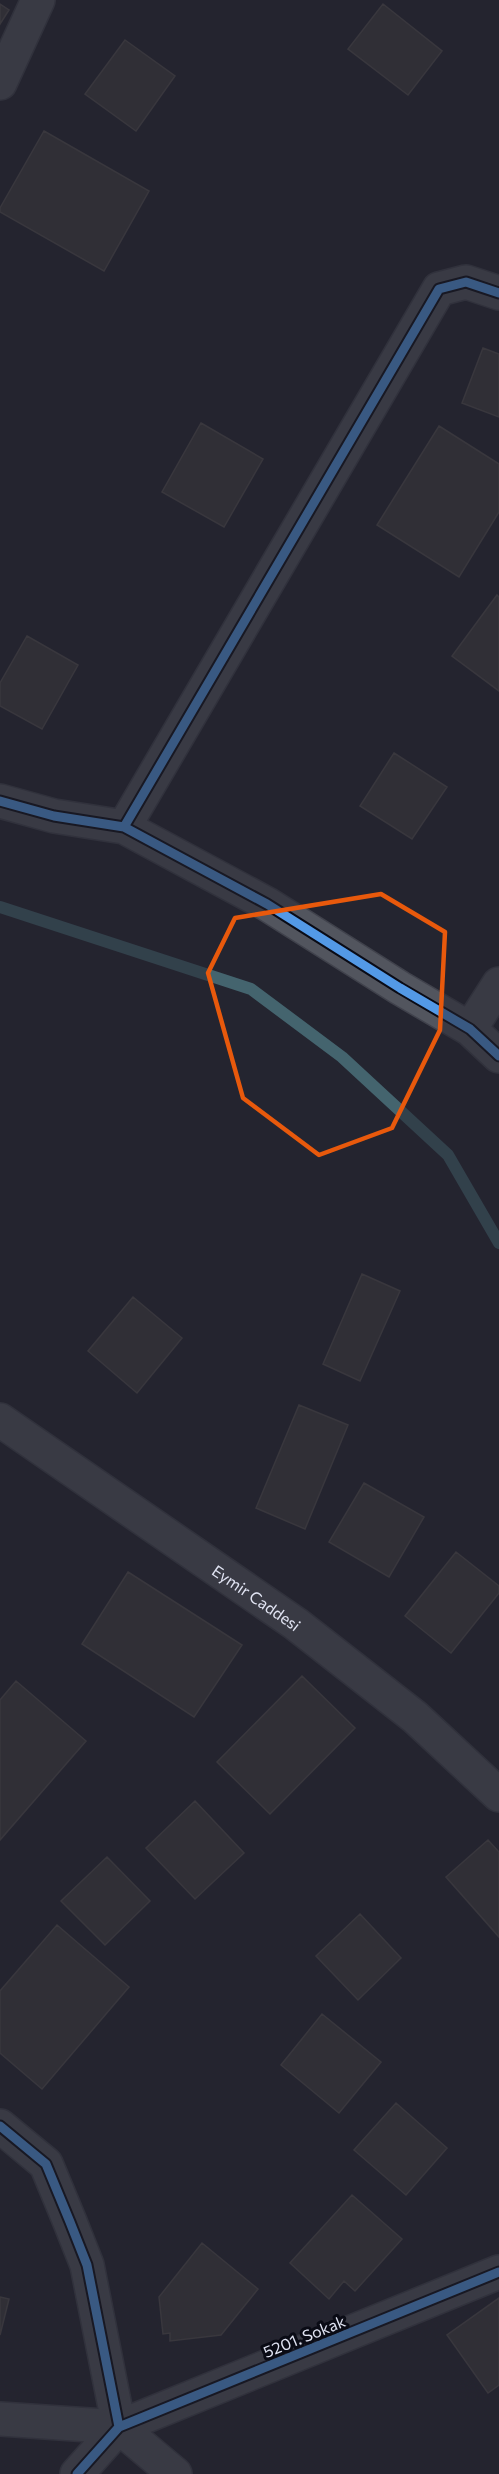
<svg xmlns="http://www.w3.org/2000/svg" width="499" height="2474" font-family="Commissioner,sans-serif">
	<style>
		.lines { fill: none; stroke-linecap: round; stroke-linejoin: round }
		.stream { stroke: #44646e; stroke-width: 12 }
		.building { fill: #3e3c3e; stroke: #524e4f; stroke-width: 1.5 }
		.street-casing { stroke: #40424c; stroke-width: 36 }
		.secondary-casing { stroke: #40424c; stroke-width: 36 }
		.street { stroke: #52555e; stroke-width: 33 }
		.secondary { stroke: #52555e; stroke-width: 33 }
		.cycleway-casing { stroke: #0a0b15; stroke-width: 13 }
		.cycleway { stroke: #5399e6; stroke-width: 9 }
		.marked { fill: none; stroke: #e8590c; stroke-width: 4.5; stroke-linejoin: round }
		.labels { text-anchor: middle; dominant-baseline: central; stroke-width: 6; stroke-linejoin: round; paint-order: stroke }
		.street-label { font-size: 16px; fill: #e1e4f3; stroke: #0a0b15 }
	</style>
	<rect width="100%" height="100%" fill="#242530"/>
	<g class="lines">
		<!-- stream -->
		<path class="stream" d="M 0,907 L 251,989 L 342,1057 L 448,1155 L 499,1243"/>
	</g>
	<!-- building -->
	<path class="building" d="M 0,4 L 9,10 L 0,24 Z
		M 383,4 L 442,51 L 408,95 L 348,49 Z
		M 125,40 L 175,76 L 136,131 L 85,94 Z
		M 44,131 L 149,191 L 104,271 L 0,212 L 0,208 Z
		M 483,348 L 499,354 L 499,417 L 462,403 Z
		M 201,423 L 263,459 L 224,527 L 162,492 Z
		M 439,426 L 499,464 L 499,512 L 459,577 L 377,525 Z
		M 497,595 L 499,597 L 499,691 L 452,656 Z
		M 27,636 L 78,665 L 42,729 L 0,706 L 0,683 Z
		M 394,753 L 447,787 L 412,839 L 360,806 Z
		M 362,1274 L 400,1291 L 360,1381 L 323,1364 Z
		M 133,1297 L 182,1338 L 137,1393 L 88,1351 Z
		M 299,1405 L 348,1425 L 305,1529 L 256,1508 Z
		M 364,1483 L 424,1517 L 389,1577 L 329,1542 Z
		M 456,1552 L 499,1586 L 499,1593 L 451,1653 L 405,1616 Z
		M 128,1572 L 242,1645 L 194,1717 L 82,1644 Z
		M 302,1676 L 355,1728 L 270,1814 L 217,1762 Z
		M 16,1681 L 86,1741 L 0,1840 L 0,1700 Z
		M 195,1801 L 244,1853 L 195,1899 L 146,1848 Z
		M 488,1840 L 499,1852 L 499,1937 L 446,1877 Z
		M 107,1857 L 150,1901 L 105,1945 L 61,1901 Z
		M 360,1914 L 401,1958 L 358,2000 L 316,1956 Z
		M 57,1925 L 129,1987 L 42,2089 L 0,2053 L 0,1991 Z
		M 322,2014 L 381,2062 L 339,2113 L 281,2065 Z
		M 396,2103 L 447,2148 L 406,2195 L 354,2150 Z
		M 352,2195 L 402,2239 L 355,2291 L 344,2281 L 329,2299 L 290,2263 Z
		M 202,2243 L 258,2289 L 221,2335 L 170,2341 L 170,2333 L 163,2334 L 159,2297 Z
		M 0,2297 L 9,2299 L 0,2335 Z
		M 499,2298 L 499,2385 L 488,2393 L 447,2335 Z"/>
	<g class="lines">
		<!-- street casing -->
		<g class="street-casing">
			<path id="street" d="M 0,83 L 38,0
				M 0,801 L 54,816 L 124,827 L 267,904 L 400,988 L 470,1029 L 499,1056
				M 124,827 L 439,289 L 466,282 L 499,293
				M 470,1029 L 499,984
				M 0,2126 L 46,2164 L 70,2222 L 87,2265 L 119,2427 L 499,2272"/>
		</g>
		<!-- secondary casing -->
		<g class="secondary-casing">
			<g id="secondary">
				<path id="s1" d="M 0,1420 L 296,1624 L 415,1717 L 499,1795"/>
				<path d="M 0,2419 L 119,2427 L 175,2474"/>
				<path d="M 77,2474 L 119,2427"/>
			</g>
		</g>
		<!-- street -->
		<use href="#street" class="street"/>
		<!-- secondary -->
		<use href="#secondary" class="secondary"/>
		<!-- cycleway casing -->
		<g class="cycleway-casing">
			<path id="cycleway" d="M 0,801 L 54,816 L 124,827 L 267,904 L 400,988 L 470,1029 L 499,1056
				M 124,827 L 439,289 L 466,282 L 499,293
				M 0,2126 L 46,2164 L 70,2222 L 87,2265 L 119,2427
				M 77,2474 L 119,2427 L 499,2272"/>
		</g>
		<!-- cycleway -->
		<use href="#cycleway" class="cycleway"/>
	</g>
	<!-- marked area -->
	<path d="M0 0H499V2474H0ZM 381,894 L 445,932 L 440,1030 L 392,1128 L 319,1155 L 243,1098 L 208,973 L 235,918 Z" fill="#242530" fill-opacity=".55" fill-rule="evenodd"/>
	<path class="marked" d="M 381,894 L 445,932 L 440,1030 L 392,1128 L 319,1155 L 243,1098 L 208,973 L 235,918 Z"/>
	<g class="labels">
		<!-- street labels -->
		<g class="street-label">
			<text stroke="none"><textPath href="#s1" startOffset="312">Eymir Caddesi</textPath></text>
			<text transform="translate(304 2336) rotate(-22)">5201. Sokak</text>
		</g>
	</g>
</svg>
